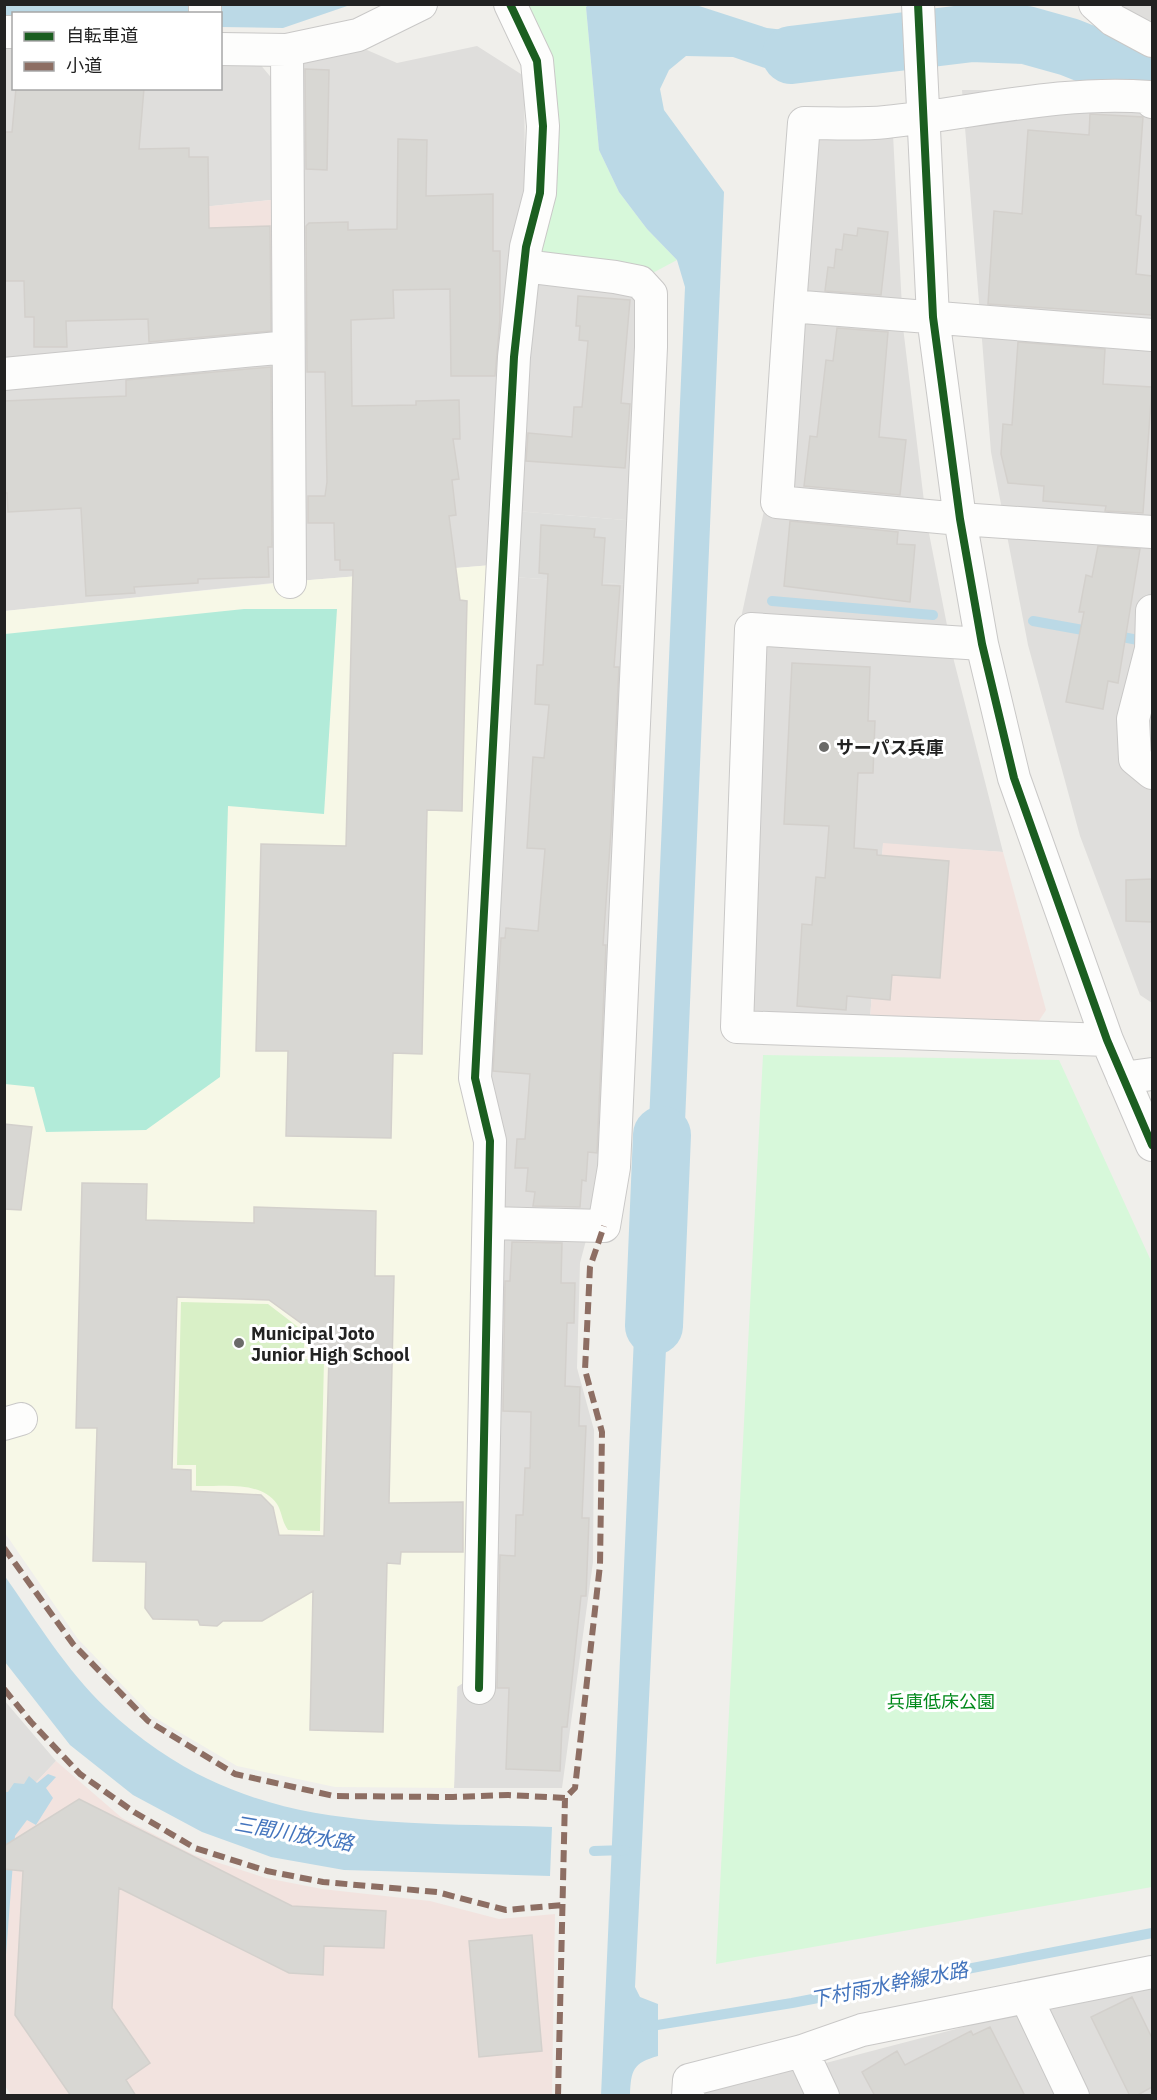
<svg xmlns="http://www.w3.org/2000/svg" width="1157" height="2100" font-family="'IBM Plex Sans','Noto Sans JP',sans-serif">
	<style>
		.residential { fill: #dfdedc }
		.commercial { fill: #f2e3df }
		.education { fill: #f7f8e7 }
		.religious { fill: #dededc }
		.grass { fill: #d9f0c7 }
		.park { fill: #d7f8da }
		.pitch { fill: #b2ebd9 }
		.water { fill: #bbd9e6 }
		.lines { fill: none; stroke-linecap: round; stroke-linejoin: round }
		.stream { stroke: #bbd9e6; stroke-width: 10 }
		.river { stroke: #bbd9e6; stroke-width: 58 }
		.building { fill: #d8d7d3; stroke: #d3d0cc; stroke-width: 1.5; fill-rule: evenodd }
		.minor-casing { stroke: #c9c8c7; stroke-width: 34 }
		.minor { stroke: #fdfdfc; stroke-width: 32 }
		.quiet { stroke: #8d6e63; stroke-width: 6; stroke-dasharray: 12 6; stroke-linecap: butt }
		.cycleway-casing { stroke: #fff; stroke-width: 11 }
		.cycleway { stroke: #1b5e20; stroke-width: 8 }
		.poi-dot { fill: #6a6a68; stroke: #fff; stroke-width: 2 }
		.labels { text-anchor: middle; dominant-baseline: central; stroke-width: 6; stroke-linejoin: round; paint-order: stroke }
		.poi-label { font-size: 18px; font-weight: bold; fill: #222; stroke: #fff; text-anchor: start }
		.park-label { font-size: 18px; fill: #01891a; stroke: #fff }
		.water-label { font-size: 20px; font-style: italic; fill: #4374bd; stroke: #fff }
	</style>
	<rect width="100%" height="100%" fill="#f0efeb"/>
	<!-- residential -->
	<path class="residential" d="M 1112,5 L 1152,5 L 1152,23 L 1120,13 Z
		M 4,42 L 13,42 L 14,88 L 220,88 L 221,64 L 259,63 L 279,87 L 280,199 L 183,209 L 280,269 L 282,582 L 5,611 Z
		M 477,46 L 524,76 L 525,177 L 505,316 L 492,565 L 298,581 L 295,85 L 304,59 L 367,50 L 397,63 Z
		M 962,90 L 1111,90 L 1152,102 L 1152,1003 L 1140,995 L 1080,836 L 1028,645 L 991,452 Z
		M 799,113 L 892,115 L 903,327 L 926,518 L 954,661 L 1003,852 L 883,844 L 870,1019 L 724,1012 L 741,618 L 768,492 Z
		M 538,277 L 635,287 L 637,521 L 516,511 L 524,356 Z
		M 512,577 L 634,585 L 608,1157 L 580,1263 L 577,1368 L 594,1430 L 593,1562 L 562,1788 L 454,1788 L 476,1152 Z
		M 4,1700 L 56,1761 L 27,1792 L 5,1798 Z
		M 1152,1988 L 1152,2095 L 1088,2095 L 1047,2009 Z
		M 1021,2012 L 1061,2095 L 837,2095 L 822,2064 Z
		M 797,2069 L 810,2096 L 700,2096 L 700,2093 Z"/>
	<!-- commercial -->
	<path class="commercial" d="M 280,199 L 280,269 L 184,277 L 182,209 Z
		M 883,843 L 1003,852 L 1046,1010 L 1035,1027 L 870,1019 Z
		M 56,1761 L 122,1818 L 194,1855 L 266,1878 L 322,1889 L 430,1901 L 499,1919 L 555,1914 L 552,2095 L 12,2096 L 5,2086 L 5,1798 L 27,1792 Z"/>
	<!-- education -->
	<path class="education" d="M 492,565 L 476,1152 L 468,1680 L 457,1687 L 454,1788 L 335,1787 L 237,1766 L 152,1716 L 78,1639 L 5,1533 L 5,611 L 298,581 Z"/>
	<!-- religious -->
	<path class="religious" d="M 516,511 L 637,521 L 634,585 L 512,577 Z"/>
	<!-- grass -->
	<path class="grass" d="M 181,1302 L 268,1304 L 298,1327 L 304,1327 L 304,1359 L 324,1360 L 320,1531 L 288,1530 C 282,1522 282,1512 277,1504 C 260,1480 222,1487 196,1486 L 196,1465 L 177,1465 Z"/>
	<!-- park -->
	<path class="park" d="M 527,5 L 589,5 L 586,7 L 599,150 L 619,192 L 647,229 L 677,260 L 647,276 L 534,258 L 557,162 L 549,53 Z
		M 763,1055 L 1059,1060 L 1152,1263 L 1152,1887 L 716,1964 Z"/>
	<!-- pitch -->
	<path class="pitch" d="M 244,609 L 337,609 L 324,814 L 228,806 L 220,1077 L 146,1130 L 46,1132 L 34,1087 L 5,1084 L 5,634 Z"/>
	<!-- water -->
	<path class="water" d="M 5,4 L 350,5 L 283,28 L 221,27 L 220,14 L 14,14 L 13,21 L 5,21 Z
		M 589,4 L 696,5 L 767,28 L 819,34 L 871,28 L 873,55 L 826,63 L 785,75 L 733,57 L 686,56 L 669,70 L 660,89 L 664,110 L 724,192 L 681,1218 L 645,1216 L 685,287 L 677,260 L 647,229 L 619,192 L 599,150 L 586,7 Z
		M 638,1244 L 671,1246 L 635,1987 L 640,1997 L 658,2004 L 658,2056 C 633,2063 631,2070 630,2095 L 601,2096 Z
		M 4,1575 C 36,1620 66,1670 106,1708 C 241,1835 381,1821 552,1827 L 550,1876 L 344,1870 L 271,1857 L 202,1832 L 133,1795 L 70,1745 L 5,1662 Z
		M 48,1774 L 56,1777 L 46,1788 L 53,1798 L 36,1825 L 27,1820 L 15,1836 L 5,1968 L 5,1792 L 8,1792 L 14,1783 L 24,1784 L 29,1776 L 37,1783 Z"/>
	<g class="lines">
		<!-- stream -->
		<path class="stream" d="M 972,4 L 972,33
			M 772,601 L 933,615
			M 1033,621 L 1094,632
			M 1112,635 L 1138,640
			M 594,1851 L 625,1850
			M 645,2027 L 792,2003 L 1152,1933"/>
		<!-- river -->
		<path class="river" d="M 791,55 L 972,33 L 1026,35 L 1069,47 L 1127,70
			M 654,1326 L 662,1135"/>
	</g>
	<!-- building -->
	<path class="building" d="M 305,69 L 329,70 L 327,170 L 306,169 Z
		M 16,88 L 144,88 L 139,149 L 189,148 L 189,157 L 208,157 L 209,228 L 270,226 L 271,331 L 149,342 L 148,319 L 66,321 L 67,347 L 34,347 L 34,317 L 25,317 L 24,281 L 4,281 L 4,132 L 12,132 Z
		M 1090,114 L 1143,117 L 1136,215 L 1141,216 L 1136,274 L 1152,276 L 1152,315 L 988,304 L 994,211 L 1022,214 L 1028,130 L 1089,135 Z
		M 398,139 L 427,140 L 426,196 L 493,194 L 493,251 L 500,251 L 500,319 L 495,376 L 451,376 L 450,289 L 393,290 L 394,318 L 351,320 L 352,406 L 416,405 L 416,401 L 459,400 L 460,439 L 453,439 L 459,479 L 452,480 L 456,515 L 449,516 L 460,600 L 467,601 L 462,811 L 427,810 L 422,1054 L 393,1053 L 391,1138 L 286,1136 L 288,1051 L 256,1051 L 261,844 L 346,846 L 353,570 L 340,570 L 340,560 L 335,560 L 334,523 L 308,523 L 308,496 L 325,496 L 327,482 L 325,372 L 307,372 L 306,226 L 309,223 L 348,222 L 348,230 L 397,229 Z
		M 858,228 L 888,232 L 881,295 L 825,291 L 828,267 L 834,268 L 836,249 L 842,250 L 844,234 L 857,236 Z
		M 578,296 L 630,300 L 621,403 L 630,404 L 625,468 L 526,461 L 528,433 L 572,437 L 574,407 L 582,407 L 588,341 L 579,340 L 580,326 L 576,326 Z
		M 837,328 L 888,332 L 879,437 L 906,440 L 900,495 L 804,486 L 810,436 L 817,437 L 826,360 L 833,361 Z
		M 1018,342 L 1105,349 L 1103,384 L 1152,387 L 1143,513 L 1105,511 L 1106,506 L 1043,501 L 1044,486 L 1008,483 L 1001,454 L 1003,424 L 1012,425 Z
		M 271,367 L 272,547 L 268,547 L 269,577 L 198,579 L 198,583 L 134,587 L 135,593 L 86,596 L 81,508 L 8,512 L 7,493 L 4,493 L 4,401 L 126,396 L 126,380 Z
		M 790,521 L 898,532 L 897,544 L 915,545 L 910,602 L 784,586 Z
		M 541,525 L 595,529 L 594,537 L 605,538 L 602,585 L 620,586 L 614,667 L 619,667 L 611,831 L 603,945 L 606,945 L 597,1153 L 588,1152 L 586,1181 L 582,1180 L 580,1207 L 533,1206 L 535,1192 L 526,1191 L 528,1168 L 515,1168 L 517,1139 L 525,1139 L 530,1074 L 493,1071 L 501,938 L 505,938 L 506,928 L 538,931 L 545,849 L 527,848 L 533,757 L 544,758 L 549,705 L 535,704 L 537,665 L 543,665 L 548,574 L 539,573 Z
		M 1098,546 L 1140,549 L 1118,683 L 1108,681 L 1103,709 L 1066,702 L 1084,612 L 1079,612 L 1086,575 L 1092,577 Z
		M 792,663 L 870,667 L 868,721 L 875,721 L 873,773 L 858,773 L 854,848 L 877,850 L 877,855 L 949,861 L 940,978 L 892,975 L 890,1000 L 847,996 L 846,1010 L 797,1006 L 802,924 L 812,925 L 816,877 L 825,878 L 829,826 L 784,824 Z
		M 1152,879 L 1152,922 L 1126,921 L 1126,880 Z
		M 4,1124 L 32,1127 L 21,1210 L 4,1209 Z
		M 82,1183 L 147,1184 L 146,1220 L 254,1223 L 254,1207 L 376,1211 L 375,1276 L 394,1276 L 389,1503 L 463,1502 L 463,1552 L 401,1552 L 400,1564 L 387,1563 L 383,1732 L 310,1730 L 313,1591 L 262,1621 L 223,1621 L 217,1626 L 200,1625 L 198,1620 L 153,1619 L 145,1608 L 146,1562 L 93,1561 L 97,1428 L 76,1428 ZM 177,1297 L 269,1300 L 309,1329 L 309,1355 L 329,1356 L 324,1536 L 279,1535 L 273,1507 L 261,1495 L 191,1491 L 191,1470 L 172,1469 Z
		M 512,1242 L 562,1243 L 561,1283 L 575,1283 L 574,1323 L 567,1323 L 565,1386 L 580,1387 L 579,1426 L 586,1426 L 582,1518 L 589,1518 L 586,1596 L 581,1596 L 567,1727 L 562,1727 L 560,1771 L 506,1769 L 509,1688 L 497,1688 L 500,1555 L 515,1556 L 516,1515 L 523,1515 L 525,1468 L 530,1468 L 531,1412 L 503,1411 L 505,1281 L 510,1281 Z
		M 79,1799 L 292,1906 L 386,1911 L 384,1948 L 324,1946 L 323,1975 L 289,1973 L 119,1888 L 112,2008 L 150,2063 L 126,2080 L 136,2096 L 71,2096 L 15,2015 L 23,1871 L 4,1869 L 4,1846 Z
		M 532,1935 L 542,2051 L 479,2057 L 469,1941 Z
		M 1132,1997 L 1152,2038 L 1152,2087 L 1136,2096 L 1130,2096 L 1091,2017 Z
		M 990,2027 L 1025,2096 L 875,2096 L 862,2072 L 897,2051 L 905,2065 L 971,2031 L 973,2035 Z"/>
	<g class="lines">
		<!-- minor casing -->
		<g class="minor-casing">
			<path id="minor" d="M 918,4 L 933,317 L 960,519 L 982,644 L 1014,778 L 1107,1040 L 1152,1145
				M 1095,4 L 1113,20 L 1152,41
				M 205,14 L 205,4
				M 4,32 L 14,32
				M 220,49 L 287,50 L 358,35 L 421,4
				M 287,50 L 290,582
				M 790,306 L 804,123 C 831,123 859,125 886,122 C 974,113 1060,90 1149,97 L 1152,102
				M 1152,335 L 790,306 L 777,502 L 960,519 L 1152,532
				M 4,374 L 288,347
				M 1152,611 L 1151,649 L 1133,719 L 1135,759 L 1152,773
				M 982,644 L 751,629 L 737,1027 L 1107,1040
				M 1123,1078 L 1152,1074
				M 489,1223 L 604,1226 L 614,1167 L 651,347 L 651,294 L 640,282 L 615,277 L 524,266
				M 4,1424 L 21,1419
				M 479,1688 L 490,1141 L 475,1078 L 514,357 L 526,247 L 540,193 L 543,126 L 537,61 L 510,4
				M 1026,1997 L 1073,2096
				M 802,2051 L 823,2096
				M 688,2096 L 689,2080 L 802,2051 L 862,2030 L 1152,1972"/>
		</g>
		<!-- minor -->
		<use href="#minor" class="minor"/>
		<!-- quiet -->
		<path class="quiet" d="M 4,1548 L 73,1644 L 148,1721 L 235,1774 L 334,1796 L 453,1797 L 508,1795 L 565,1798 L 575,1788 L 600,1565 L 602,1432 L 585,1370 L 590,1267 L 604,1226
			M 4,1689 L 31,1722 L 80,1774 L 134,1812 L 195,1848 L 267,1871 L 323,1882 L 437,1892 L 506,1910 L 562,1905
			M 558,2096 L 565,1798"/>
		<!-- cycleway casing -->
		<g class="cycleway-casing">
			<path id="cycleway" d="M 918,4 L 933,317 L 960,519 L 982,644 L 1014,778 L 1107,1040 L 1152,1145
				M 479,1688 L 490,1141 L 475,1078 L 514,357 L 526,247 L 540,193 L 543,126 L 537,61 L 510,4"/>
		</g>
		<!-- cycleway -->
		<use href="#cycleway" class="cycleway"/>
	</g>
	<!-- markers -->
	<g class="poi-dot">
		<circle cx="824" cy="747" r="6"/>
		<circle cx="239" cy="1343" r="6"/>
	</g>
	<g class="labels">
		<!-- poi labels -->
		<g class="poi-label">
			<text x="836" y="747">サーパス兵庫</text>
			<text x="251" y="1333">Municipal Joto<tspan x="251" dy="21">Junior High School</tspan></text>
		</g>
		<!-- park labels -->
		<g class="park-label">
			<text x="941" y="1701">兵庫低床公園</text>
		</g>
		<!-- water labels -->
		<g class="water-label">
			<text transform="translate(294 1833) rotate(10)">三間川放水路</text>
			<text transform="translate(889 1984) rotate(-11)">下村雨水幹線水路</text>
		</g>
	</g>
	<!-- border -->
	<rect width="1157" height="2100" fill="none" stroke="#222222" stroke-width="12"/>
	<!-- legend -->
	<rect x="12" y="12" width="210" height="78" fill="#ffffff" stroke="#a7a7a7" stroke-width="1.5"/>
	<rect x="24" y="32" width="30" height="9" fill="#1b5e20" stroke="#a7a7a7" stroke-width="1.5"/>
	<text x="66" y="42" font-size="18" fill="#222222">自転車道</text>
	<rect x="24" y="62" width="30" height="9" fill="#8d6e63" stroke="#a7a7a7" stroke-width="1.5"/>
	<text x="66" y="72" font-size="18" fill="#222222">小道</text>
</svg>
